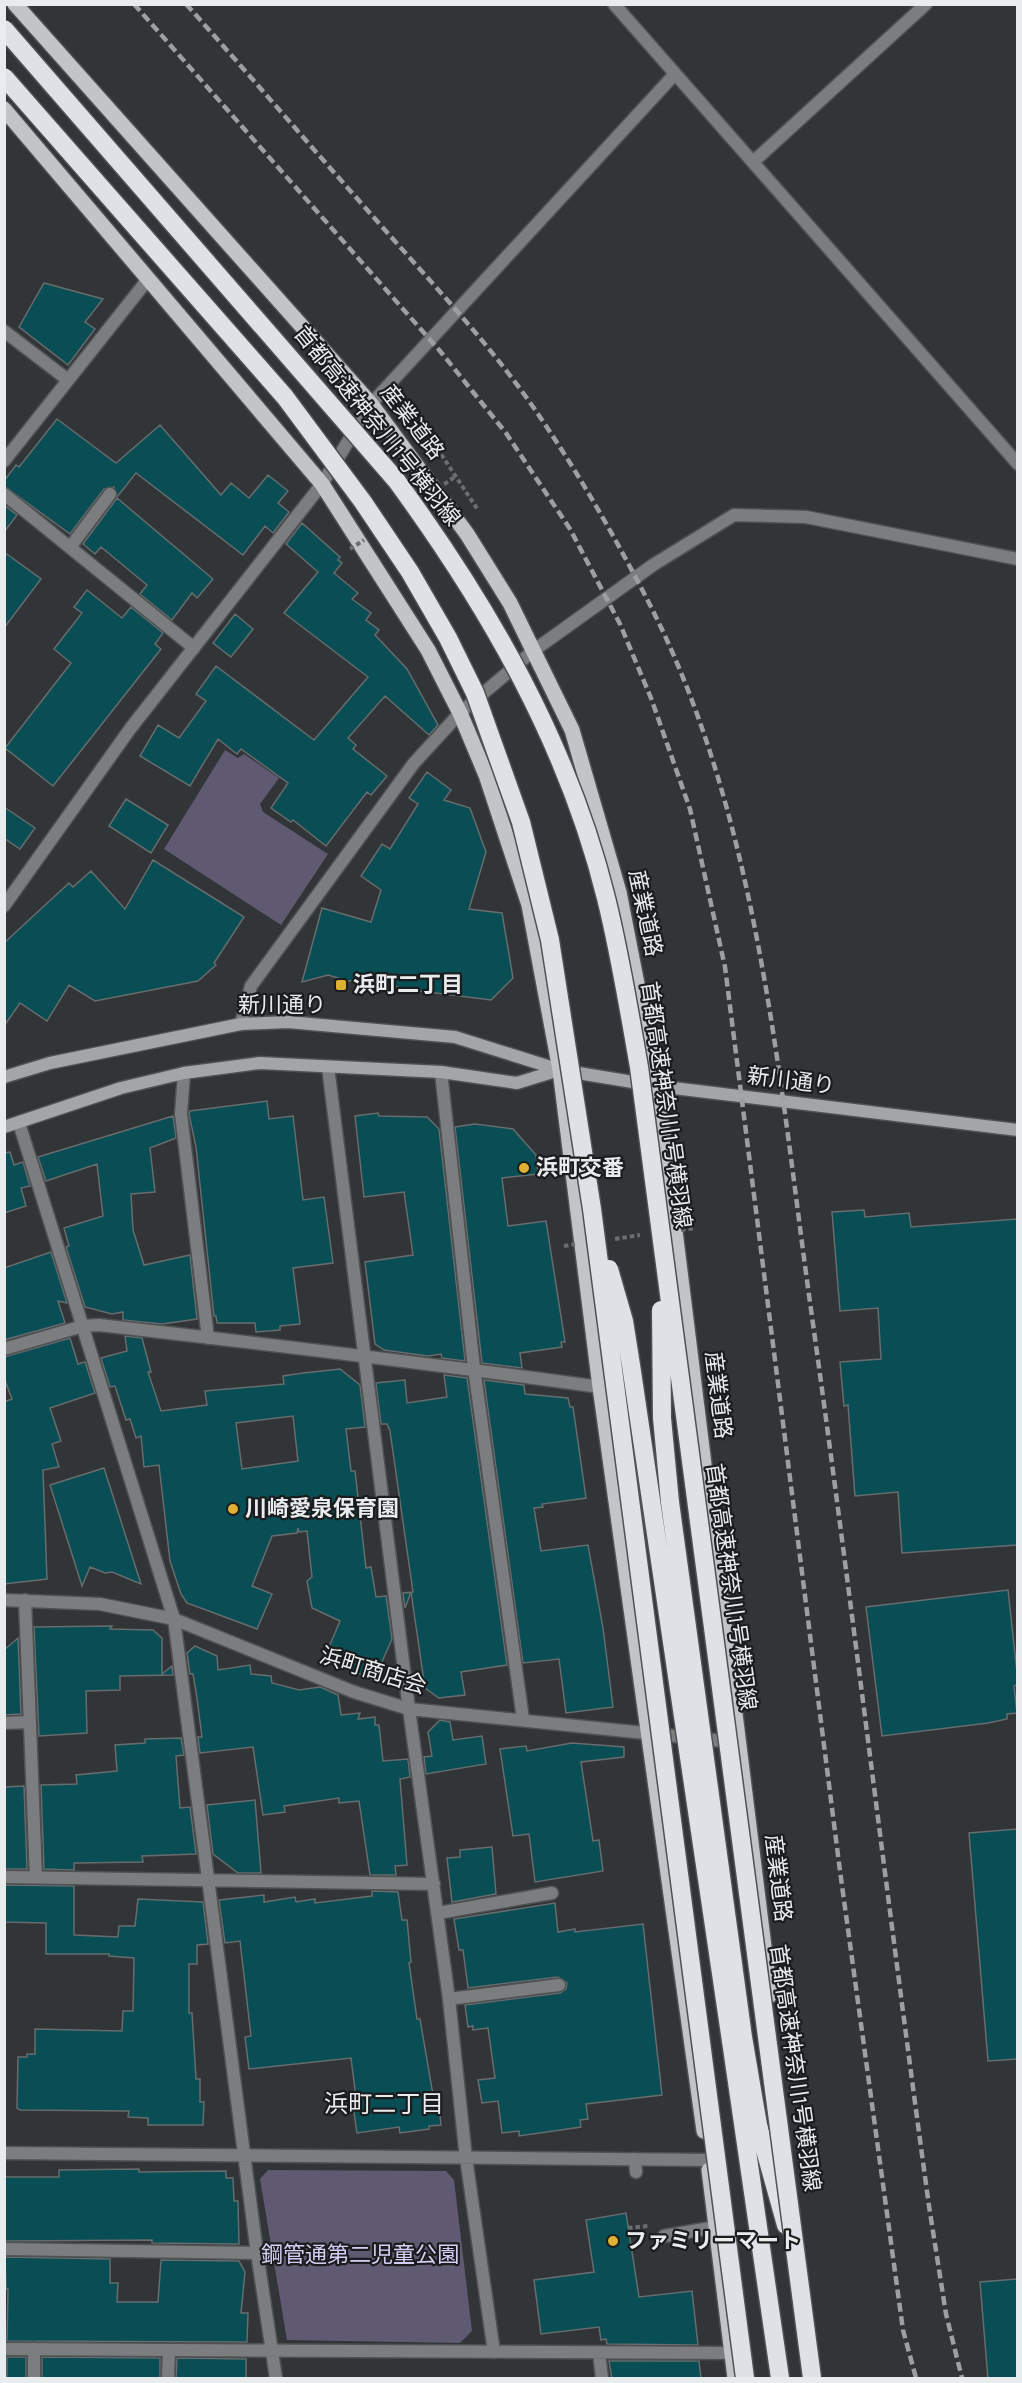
<svg xmlns="http://www.w3.org/2000/svg" width="1022" height="2383" font-family="Karla,'Noto Sans JP',sans-serif">
	<style>
		.green { fill: #5f5a71 }
		.building { fill: #094d55; stroke: #676c6d; stroke-width: 1.5; fill-rule: evenodd }
		.lines { fill: none; stroke-linecap: round; stroke-linejoin: round }
		.service-casing { stroke: #4e5254; stroke-width: 15 }
		.minor-casing { stroke: #4e5254; stroke-width: 15 }
		.tertiary-casing { stroke: #4e5254; stroke-width: 15 }
		.secondary-casing { stroke: #4e5254; stroke-width: 15 }
		.primary-casing { stroke: #4e5254; stroke-width: 18 }
		.motorway-casing { stroke: #4e5254; stroke-width: 21 }
		.path { stroke: #6a6e70; stroke-width: 4; stroke-dasharray: 4.5 3; stroke-linecap: butt }
		.service { stroke: #7c7d7e; stroke-width: 12 }
		.minor { stroke: #7c7d7e; stroke-width: 12 }
		.tertiary { stroke: #7c7d7e; stroke-width: 12 }
		.secondary { stroke: #a4a5a8; stroke-width: 12 }
		.primary { stroke: #c3c4c8; stroke-width: 15 }
		.motorway { stroke: #dee1e5; stroke-width: 18 }
		.rail { stroke: #9da0a2; stroke-width: 4.5; stroke-dasharray: 9 4.5; stroke-linecap: butt }
		.motorway-bridge-casing { stroke: #4e5254; stroke-width: 21; stroke-linecap: butt }
		.path-bridge { stroke: #6a6e70; stroke-width: 4; stroke-dasharray: 4.5 3; stroke-linecap: butt }
		.motorway-bridge { stroke: #dee1e5; stroke-width: 18 }
		.poi-dot { fill: #dfb033; stroke: #1a1c1d; stroke-width: 2 }
		.labels { text-anchor: middle; dominant-baseline: central; stroke-width: 4.5; stroke-linejoin: round; paint-order: stroke }
		.street-label { font-size: 22px; fill: #e9eced; stroke: #1a1c1d }
		.poi-label { font-size: 22px; font-weight: bold; fill: #e9eced; stroke: #1a1c1d; text-anchor: start }
		.park-label { font-size: 22px; fill: #d6cdf5; stroke: #1a1c1d }
		.neighbourhood-label { font-size: 24px; fill: #e9eced; stroke: #1a1c1d }
	</style>
	<rect width="100%" height="100%" fill="#313537"/>
	<!-- green -->
	<path class="green" d="M 225,750 L 238,758 L 244,754 L 279,778 L 260,804 L 263,812 L 328,854 L 281,925 L 164,849 Z
		M 268,2170 L 446,2171 L 454,2180 L 472,2331 L 460,2343 L 287,2340 L 260,2179 Z"/>
	<!-- building -->
	<path class="building" d="M 44,283 L 103,299 L 85,322 L 95,329 L 68,365 L 19,327 Z
		M 57,419 L 116,463 L 160,425 L 221,495 L 231,483 L 249,498 L 268,475 L 288,491 L 278,503 L 289,512 L 273,533 L 265,526 L 243,555 L 136,473 L 117,497 L 114,487 L 104,489 L 70,534 L 4,486 L 4,481 L 16,465 L 19,467 Z
		M 117,498 L 213,579 L 197,598 L 192,593 L 172,620 L 140,594 L 147,585 L 101,547 L 95,554 L 83,544 Z
		M 4,505 L 17,515 L 4,532 Z
		M 302,523 L 340,557 L 338,560 L 342,563 L 334,573 L 358,593 L 352,599 L 371,613 L 366,620 L 379,630 L 375,635 L 407,669 L 438,725 L 429,735 L 385,696 L 348,738 L 356,745 L 353,749 L 387,776 L 371,795 L 367,792 L 326,846 L 293,820 L 291,822 L 271,808 L 288,783 L 241,749 L 237,754 L 218,739 L 190,786 L 140,756 L 158,725 L 179,738 L 206,701 L 196,694 L 216,666 L 314,740 L 368,677 L 284,613 L 318,572 L 286,544 Z
		M 4,552 L 41,579 L 4,628 Z
		M 87,590 L 122,618 L 131,607 L 163,633 L 155,644 L 161,649 L 53,786 L 5,748 L 71,663 L 54,649 L 82,613 L 74,607 Z
		M 235,614 L 253,629 L 231,657 L 213,643 Z
		M 427,772 L 451,790 L 444,800 L 470,808 L 486,852 L 469,909 L 502,913 L 513,978 L 491,1000 L 412,990 L 363,980 L 348,981 L 328,975 L 302,982 L 322,908 L 371,922 L 381,890 L 361,876 L 382,844 L 390,849 L 418,804 L 409,798 Z
		M 126,799 L 168,825 L 151,853 L 109,826 Z
		M 4,807 L 35,828 L 20,849 L 4,838 Z
		M 153,860 L 244,917 L 214,963 L 216,965 L 198,981 L 95,1001 L 69,985 L 47,1021 L 20,1003 L 4,1026 L 4,943 L 69,883 L 73,887 L 91,871 L 125,909 Z
		M 267,1101 L 269,1119 L 293,1116 L 303,1200 L 324,1197 L 333,1263 L 293,1268 L 300,1324 L 280,1326 L 280,1330 L 256,1332 L 255,1323 L 217,1323 L 216,1316 L 214,1316 L 196,1147 L 189,1114 L 190,1111 Z
		M 378,1113 L 379,1116 L 427,1117 L 439,1129 L 465,1361 L 442,1358 L 441,1354 L 428,1356 L 384,1350 L 375,1344 L 365,1262 L 413,1255 L 404,1192 L 364,1197 L 355,1116 Z
		M 173,1116 L 176,1138 L 150,1148 L 155,1192 L 131,1194 L 133,1230 L 144,1265 L 190,1255 L 197,1319 L 162,1324 L 123,1320 L 123,1312 L 112,1314 L 85,1307 L 66,1247 L 69,1246 L 64,1228 L 103,1216 L 97,1164 L 46,1181 L 38,1157 Z
		M 475,1124 L 513,1129 L 536,1155 L 538,1174 L 502,1178 L 508,1226 L 546,1221 L 565,1342 L 561,1342 L 562,1347 L 520,1353 L 522,1368 L 482,1363 L 455,1127 Z
		M 10,1152 L 14,1165 L 23,1162 L 30,1186 L 21,1188 L 26,1206 L 4,1213 L 4,1153 Z
		M 864,1210 L 865,1217 L 909,1213 L 911,1227 L 1017,1219 L 1017,1545 L 902,1553 L 898,1492 L 855,1496 L 848,1405 L 844,1406 L 840,1362 L 881,1359 L 878,1308 L 840,1311 L 832,1212 Z
		M 51,1252 L 67,1303 L 58,1301 L 65,1323 L 4,1340 L 4,1268 Z
		M 125,1336 L 142,1338 L 151,1372 L 148,1372 L 161,1411 L 207,1405 L 205,1391 L 284,1384 L 283,1376 L 303,1373 L 340,1369 L 360,1385 L 365,1427 L 346,1429 L 351,1471 L 355,1471 L 366,1568 L 371,1567 L 376,1597 L 386,1596 L 392,1639 L 374,1680 L 324,1659 L 340,1621 L 312,1608 L 307,1581 L 312,1577 L 307,1531 L 299,1532 L 298,1528 L 297,1533 L 272,1536 L 252,1586 L 272,1594 L 257,1629 L 187,1603 L 181,1594 L 170,1561 L 159,1465 L 144,1467 L 141,1436 L 136,1438 L 130,1419 L 126,1420 L 115,1386 L 110,1387 L 101,1358 L 127,1351 ZM 293,1416 L 298,1461 L 242,1469 L 236,1423 Z
		M 70,1338 L 78,1364 L 85,1362 L 95,1393 L 50,1408 L 61,1441 L 52,1444 L 59,1467 L 43,1470 L 47,1579 L 4,1584 L 4,1402 L 12,1399 L 4,1378 L 4,1357 Z
		M 444,1375 L 467,1378 L 507,1665 L 461,1672 L 465,1695 L 439,1698 L 425,1688 L 411,1592 L 405,1608 L 403,1593 L 413,1592 L 390,1431 L 387,1424 L 381,1424 L 376,1383 L 405,1380 L 407,1403 L 447,1397 Z
		M 484,1380 L 524,1385 L 525,1394 L 568,1398 L 570,1407 L 573,1407 L 586,1498 L 542,1504 L 543,1507 L 534,1508 L 541,1551 L 588,1545 L 603,1628 L 613,1707 L 566,1713 L 559,1659 L 523,1663 Z
		M 104,1468 L 126,1537 L 141,1584 L 112,1572 L 105,1573 L 90,1567 L 82,1586 L 50,1485 Z
		M 1008,1590 L 1017,1672 L 1017,1685 L 1014,1686 L 1017,1713 L 1007,1714 L 1007,1719 L 988,1723 L 882,1736 L 866,1607 Z
		M 112,1626 L 110,1629 L 153,1630 L 162,1638 L 162,1674 L 172,1666 L 173,1675 L 120,1676 L 120,1690 L 86,1691 L 87,1733 L 39,1736 L 34,1627 Z
		M 18,1638 L 21,1714 L 4,1715 L 4,1650 Z
		M 195,1646 L 217,1656 L 218,1670 L 250,1665 L 251,1674 L 271,1676 L 272,1683 L 299,1690 L 320,1687 L 338,1695 L 341,1715 L 360,1713 L 358,1719 L 375,1717 L 375,1725 L 379,1725 L 383,1761 L 408,1759 L 410,1777 L 400,1779 L 407,1865 L 395,1866 L 396,1875 L 370,1875 L 359,1801 L 339,1803 L 339,1798 L 284,1806 L 285,1812 L 263,1815 L 253,1747 L 200,1753 L 198,1737 L 202,1737 L 196,1691 L 193,1674 L 190,1674 L 187,1653 Z
		M 440,1720 L 450,1722 L 453,1740 L 482,1736 L 486,1764 L 426,1774 L 424,1757 L 432,1756 L 428,1732 Z
		M 181,1738 L 184,1755 L 176,1756 L 180,1808 L 190,1807 L 196,1854 L 142,1856 L 143,1862 L 74,1863 L 74,1870 L 44,1869 L 41,1785 L 77,1784 L 76,1775 L 117,1771 L 115,1745 L 145,1743 L 145,1739 Z
		M 572,1743 L 624,1747 L 624,1757 L 581,1762 L 593,1841 L 599,1840 L 603,1871 L 535,1882 L 529,1834 L 513,1836 L 500,1749 L 526,1746 L 527,1751 Z
		M 24,1786 L 27,1869 L 4,1869 L 4,1787 Z
		M 255,1800 L 261,1873 L 238,1873 L 213,1854 L 207,1805 Z
		M 1017,1829 L 1017,2059 L 988,2061 L 969,1833 Z
		M 492,1847 L 496,1894 L 452,1902 L 447,1858 L 460,1857 L 460,1850 Z
		M 4,1885 L 74,1886 L 74,1935 L 118,1937 L 119,1926 L 135,1926 L 138,1899 L 203,1902 L 208,1944 L 197,1945 L 197,1964 L 189,1964 L 189,2013 L 192,2013 L 196,2079 L 200,2079 L 200,2102 L 204,2102 L 203,2125 L 148,2125 L 148,2118 L 128,2117 L 129,2111 L 20,2110 L 17,2108 L 18,2057 L 27,2057 L 27,2054 L 35,2054 L 35,2029 L 122,2031 L 123,2011 L 133,2011 L 134,1958 L 109,1956 L 109,1954 L 46,1954 L 46,1923 L 4,1922 Z
		M 372,1891 L 398,1892 L 402,1920 L 407,1920 L 411,1962 L 409,1963 L 417,2019 L 420,2019 L 433,2095 L 438,2095 L 441,2125 L 429,2126 L 429,2129 L 400,2133 L 399,2127 L 357,2133 L 352,2099 L 356,2098 L 351,2058 L 249,2069 L 245,2037 L 251,2036 L 240,1941 L 225,1943 L 219,1900 L 264,1895 L 264,1902 L 295,1897 L 296,1902 L 315,1899 L 315,1903 L 372,1896 Z
		M 555,1903 L 558,1932 L 575,1929 L 575,1932 L 643,1924 L 662,2095 L 586,2104 L 588,2119 L 580,2120 L 581,2127 L 519,2136 L 519,2131 L 502,2133 L 498,2101 L 482,2103 L 478,2080 L 495,2078 L 488,2028 L 473,2030 L 473,2026 L 468,2027 L 465,2005 L 560,1993 L 566,1989 L 567,1983 L 558,1977 L 468,1988 L 463,1950 L 459,1950 L 454,1919 Z
		M 139,2169 L 139,2172 L 226,2171 L 226,2178 L 233,2178 L 234,2201 L 238,2201 L 239,2244 L 152,2243 L 152,2240 L 4,2241 L 4,2177 L 59,2177 L 59,2170 Z
		M 626,2213 L 639,2297 L 692,2291 L 698,2345 L 607,2344 L 606,2339 L 601,2340 L 599,2327 L 541,2334 L 534,2280 L 594,2272 L 586,2220 Z
		M 5,2257 L 110,2259 L 110,2283 L 118,2283 L 117,2302 L 158,2302 L 161,2260 L 239,2261 L 245,2272 L 241,2313 L 248,2313 L 247,2342 L 7,2341 L 8,2289 L 6,2289 Z
		M 1017,2279 L 1017,2379 L 988,2379 L 980,2282 Z
		M 7,2357 L 26,2357 L 26,2379 L 7,2379 Z
		M 42,2357 L 160,2358 L 160,2379 L 42,2379 Z
		M 177,2358 L 246,2359 L 246,2379 L 176,2379 Z
		M 609,2361 L 699,2361 L 701,2379 L 612,2379 Z"/>
	<g class="lines">
		<!-- service casing -->
		<g class="service-casing">
			<path id="service" d="M 4,331 L 68,380
				M 71,546 L 110,494
				M 25,1600 L 36,1877
				M 4,1723 L 30,1722
				M 438,1913 L 552,1893
				M 449,1999 L 559,1985
				M 635,2159 L 636,2172
				M 664,2236 L 716,2227
				M 4,2249 L 257,2253
				M 34,2349 L 34,2378
				M 168,2378 L 169,2350"/>
		</g>
		<!-- minor casing -->
		<g class="minor-casing">
			<path id="minor" d="M 4,461 L 149,278
				M 4,494 L 194,648
				M 4,906 L 130,729 L 322,484
				M 241,1024 L 251,986 L 414,763 L 460,713
				M 328,1067 L 409,1709 L 449,1999 L 466,2158 L 494,2352
				M 441,1072 L 474,1368 L 523,1719
				M 184,1073 L 181,1114 L 208,1338
				M 19,1123 L 174,1619 L 257,2253 L 276,2378
				M 4,1349 L 83,1326 L 99,1325 C 266,1344 434,1364 600,1387
				M 4,1600 L 100,1604 L 174,1619 L 354,1692 L 409,1709 L 733,1742
				M 4,1877 L 434,1884
				M 4,2153 L 708,2160
				M 4,2349 L 730,2353
				M 599,2353 L 602,2378"/>
		</g>
		<!-- tertiary casing -->
		<g class="tertiary-casing">
			<path id="tertiary" d="M 614,4 L 1018,464
				M 753,162 L 926,4
				M 322,484 L 371,404 L 674,75
				M 460,713 L 533,651 L 653,565 L 734,515 L 806,517 L 1018,559"/>
		</g>
		<!-- secondary casing -->
		<g class="secondary-casing">
			<path id="secondary" d="M 4,1077 L 50,1063 L 241,1024 L 288,1022 L 455,1037 L 560,1070 L 657,1086 L 1018,1130
				M 4,1127 L 121,1088 L 184,1073 L 260,1063 L 441,1072 L 517,1083 L 559,1070"/>
		</g>
		<!-- primary casing -->
		<g class="primary-casing">
			<path id="primary" d="M 15,4 L 371,404 L 467,534 L 510,603 L 572,730 L 619,892 L 657,1086 L 770,1995
				M 4,109 L 322,484 L 428,650 L 460,713 L 486,775 L 529,905 L 560,1070 L 600,1387 L 704,2131
				M 709,2170 L 735,2378"/>
		</g>
		<!-- motorway casing -->
		<g class="motorway-casing">
			<path id="motorway" d="M 743,2037 L 758,2125 L 786,2225
				M 731,2041 L 780,2378"/>
		</g>
		<!-- path -->
		<path class="path" d="M 433,442 L 478,510
			M 628,2228 L 648,2226"/>
		<!-- service -->
		<use href="#service" class="service"/>
		<!-- minor -->
		<use href="#minor" class="minor"/>
		<!-- tertiary -->
		<use href="#tertiary" class="tertiary"/>
		<!-- secondary -->
		<use href="#secondary" class="secondary"/>
		<!-- primary -->
		<use href="#primary" class="primary"/>
		<!-- motorway -->
		<use href="#motorway" class="motorway"/>
		<!-- rail -->
		<path class="rail" d="M 134,4 L 440,351 L 506,433 L 570,529 L 620,624 L 651,698 L 690,809 L 725,967 L 840,1871 L 903,2330 L 916,2378
			M 186,4 C 253,79 318,155 385,230 C 438,290 493,348 538,414 C 579,474 615,537 648,601 C 755,809 777,1059 808,1288 C 851,1594 887,1900 929,2206 L 946,2314 L 962,2378"/>
		<!-- motorway-bridge casing -->
		<g class="motorway-bridge-casing">
			<path id="motorway-bridge" d="M 4,29 L 396,480 C 489,607 568,744 606,898 C 620,954 629,1011 639,1067 L 812,2378
				M 4,77 L 285,397 L 363,502 L 410,572 L 448,638 L 475,693 L 521,822 L 550,940 L 592,1209 L 745,2378
				M 609,1269 L 624,1321 L 631,1365 L 731,2041
				M 661,1310 L 662,1418 L 670,1502 L 743,2037"/>
		</g>
		<!-- path-bridge -->
		<path class="path-bridge" d="M 432,493 L 456,476
			M 350,549 L 364,540
			M 681,1230 L 695,1228
			M 615,1239 L 640,1235
			M 564,1246 L 575,1244"/>
		<!-- motorway-bridge -->
		<use href="#motorway-bridge" class="motorway-bridge"/>
	</g>
	<!-- markers -->
	<g class="poi-dot">
		<rect x="335" y="979" width="12" height="12" rx="3"/>
		<circle cx="524" cy="1168" r="6"/>
		<circle cx="233" cy="1509" r="6"/>
		<circle cx="613" cy="2241" r="6"/>
	</g>
	<g class="labels">
		<!-- street labels -->
		<g class="street-label">
			<text transform="translate(412 422) rotate(52)">産業道路</text>
			<text transform="translate(377 426) rotate(51)">首都高速神奈川1号横羽線</text>
			<text transform="translate(645 913) rotate(78)">産業道路</text>
			<text x="282" y="1005">新川通り</text>
			<text transform="translate(791 1081) rotate(7)">新川通り</text>
			<text transform="translate(666 1105) rotate(82)">首都高速神奈川1号横羽線</text>
			<text transform="translate(718 1395) rotate(83)">産業道路</text>
			<text transform="translate(731 1587) rotate(82)">首都高速神奈川1号横羽線</text>
			<text transform="translate(373 1671) rotate(17)">浜町商店会</text>
			<text transform="translate(778 1878) rotate(83)">産業道路</text>
			<text transform="translate(795 2068) rotate(82)">首都高速神奈川1号横羽線</text>
		</g>
		<!-- poi labels -->
		<g class="poi-label">
			<text x="353" y="985">浜町二丁目</text>
			<text x="536" y="1168">浜町交番</text>
			<text x="245" y="1509">川崎愛泉保育園</text>
			<text x="625" y="2241">ファミリーマート</text>
		</g>
		<!-- park labels -->
		<g class="park-label">
			<text x="360" y="2255">鋼管通第二児童公園</text>
		</g>
		<!-- neighbourhood labels -->
		<g class="neighbourhood-label">
			<text x="384" y="2104">浜町二丁目</text>
		</g>
	</g>
	<!-- border -->
	<rect width="1022" height="2383" fill="none" stroke="#e9eced" stroke-width="12"/>
</svg>
